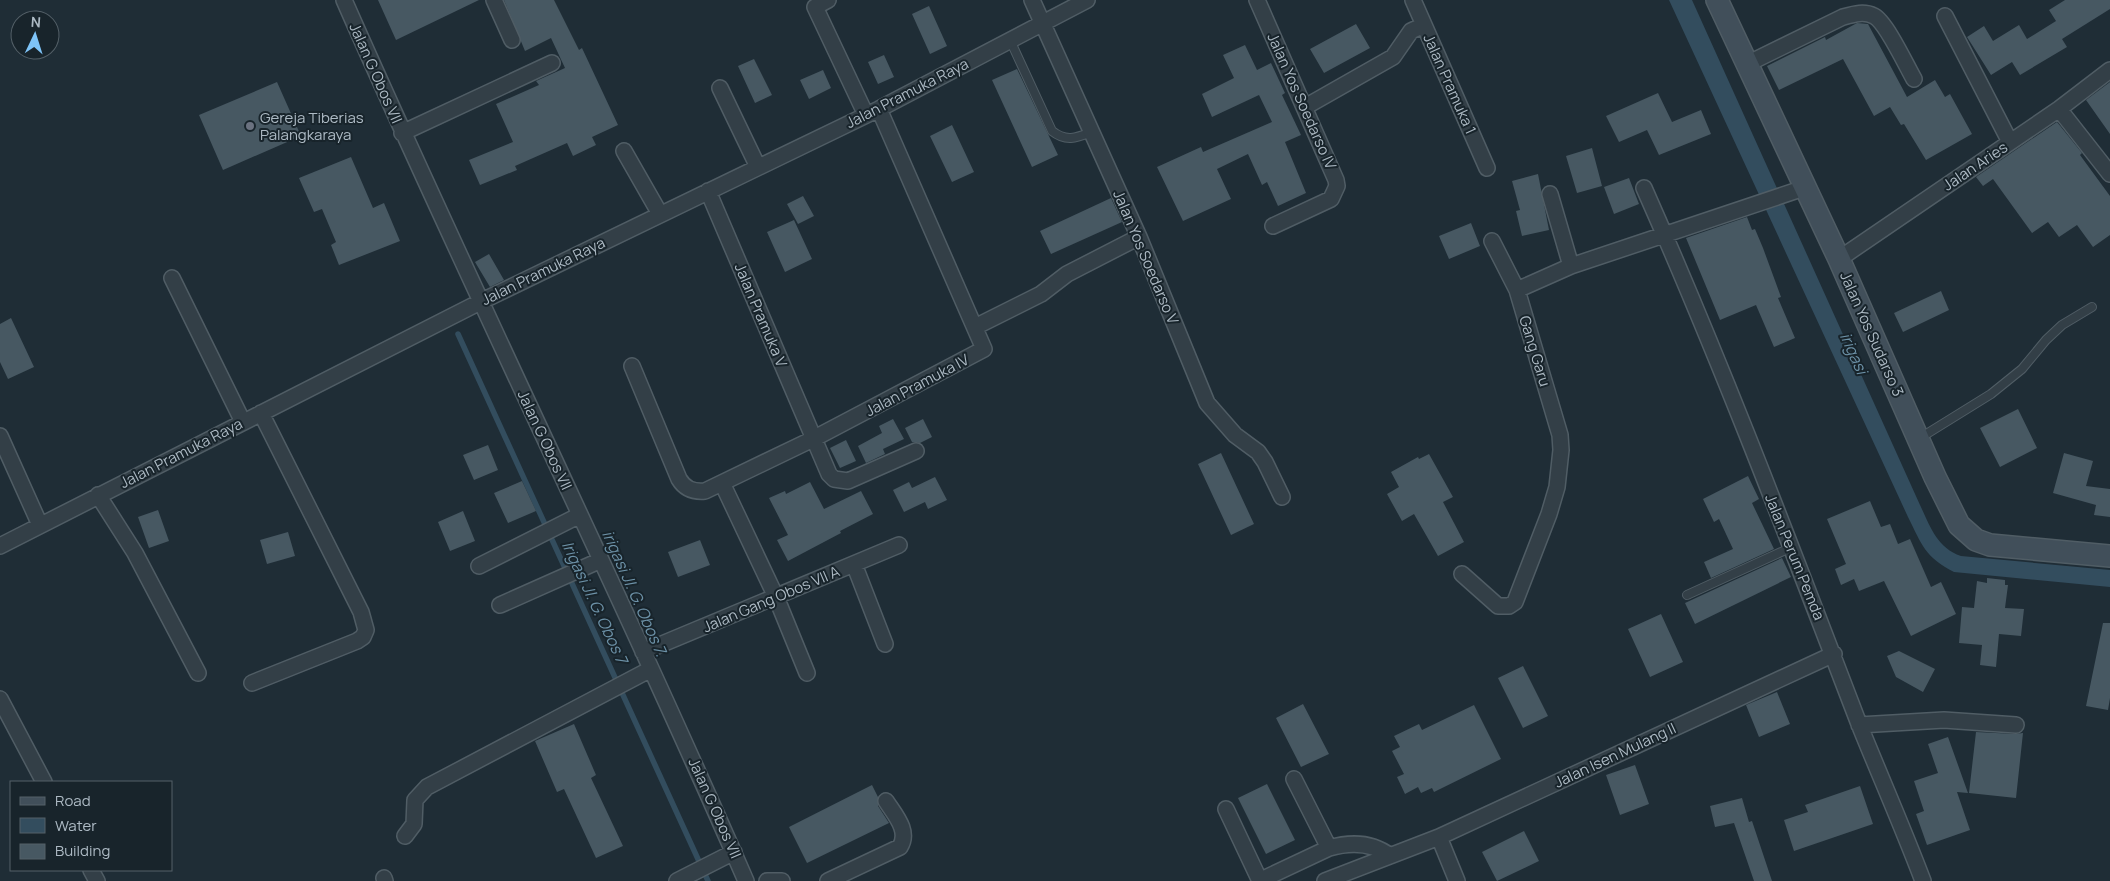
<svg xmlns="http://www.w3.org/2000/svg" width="2110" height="881" font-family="Manrope,sans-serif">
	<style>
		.water { fill: #334d5e }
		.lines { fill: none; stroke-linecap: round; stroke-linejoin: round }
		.stream { stroke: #334d5e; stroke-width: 5.5 }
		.building { fill: #475862 }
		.lane-casing { stroke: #505d65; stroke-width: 10 }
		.street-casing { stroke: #505d65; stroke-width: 18 }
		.secondary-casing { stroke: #505d65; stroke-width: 24 }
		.lane { stroke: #333f47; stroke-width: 8 }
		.street { stroke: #333f47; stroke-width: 15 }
		.secondary { stroke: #414f5a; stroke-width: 21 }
		.worship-dot { fill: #6b7280; stroke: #18242b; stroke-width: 2 }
		.labels { text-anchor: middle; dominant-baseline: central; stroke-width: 4; stroke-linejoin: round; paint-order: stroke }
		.street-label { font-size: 15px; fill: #adbac4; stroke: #18242b }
		.poi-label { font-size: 15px; fill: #adbac4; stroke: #18242b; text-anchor: start }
		.water-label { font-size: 16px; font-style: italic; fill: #6d92a8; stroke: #18242b }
	</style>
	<rect width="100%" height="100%" fill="#1f2d36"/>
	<!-- water -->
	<path class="water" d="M 1669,0 L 1692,0 L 1920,505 C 1930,526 1937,548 1961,556 L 2110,570 L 2110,587 L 1954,572 C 1925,557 1922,545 1908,517 Z"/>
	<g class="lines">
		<!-- stream -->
		<path class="stream" d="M 458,334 L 708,881"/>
	</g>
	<!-- building -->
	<path class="building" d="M 378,0 L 479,0 L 396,40 Z
		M 504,0 L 554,0 L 579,50 L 582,48 L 618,125 L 592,137 L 596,145 L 573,156 L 567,143 L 515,166 L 517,170 L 480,185 L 469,160 L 513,142 L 496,104 L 539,85 L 536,81 L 565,68 L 551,38 L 525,51 Z
		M 2065,0 L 2110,0 L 2110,9 L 2062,39 L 2067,47 L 2020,75 L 2012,62 L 1991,75 L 1967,37 L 1984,26 L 1993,41 L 2019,25 L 2027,39 L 2056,21 L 2049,10 Z
		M 929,6 L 947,46 L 930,54 L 912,14 Z
		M 1857,23 L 1868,24 L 1907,97 L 1935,80 L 1945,97 L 1950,94 L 1972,134 L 1926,160 L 1904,124 L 1901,125 L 1890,107 L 1874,116 L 1843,59 L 1779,90 L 1767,66 L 1825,37 L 1826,40 Z
		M 1356,24 L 1370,48 L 1324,73 L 1310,49 Z
		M 1245,45 L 1257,70 L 1271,63 L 1285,93 L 1282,95 L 1301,135 L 1285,142 L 1306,193 L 1278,206 L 1267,182 L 1262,185 L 1248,154 L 1217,169 L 1231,199 L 1183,221 L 1157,167 L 1201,147 L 1203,152 L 1272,122 L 1259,95 L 1212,117 L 1202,94 L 1234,78 L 1223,55 Z
		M 884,55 L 894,77 L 878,84 L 868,62 Z
		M 754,59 L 772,95 L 755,103 L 738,66 Z
		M 1017,69 L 1058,155 L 1032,167 L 992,80 Z
		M 823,70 L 831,88 L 809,99 L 800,80 Z
		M 277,82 L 301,136 L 223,170 L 199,115 Z
		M 2110,82 L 2110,134 L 2086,100 Z
		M 1658,93 L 1672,122 L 1701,110 L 1711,134 L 1659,155 L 1647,130 L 1619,142 L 1606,116 Z
		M 2057,122 L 2082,153 L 2080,155 L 2110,196 L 2110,235 L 2093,247 L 2077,225 L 2059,237 L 2048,222 L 2032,233 L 1993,179 L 1983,186 L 1976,177 Z
		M 952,125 L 974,172 L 952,182 L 930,136 Z
		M 1592,148 L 1602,186 L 1577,193 L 1566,156 Z
		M 351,157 L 373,208 L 384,203 L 400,241 L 339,265 L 331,245 L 336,242 L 322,209 L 314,212 L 299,178 Z
		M 1538,174 L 1549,230 L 1522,236 L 1516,211 L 1520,210 L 1512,181 Z
		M 1629,178 L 1639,204 L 1614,214 L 1604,187 Z
		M 803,196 L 814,216 L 798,224 L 787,204 Z
		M 1111,198 L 1122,222 L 1051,254 L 1040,231 Z
		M 1747,217 L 1752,230 L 1755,229 L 1763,248 L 1781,297 L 1778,298 L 1795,338 L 1774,347 L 1756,305 L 1720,320 L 1686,238 Z
		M 794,220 L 812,259 L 785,272 L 767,232 Z
		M 1471,223 L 1480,246 L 1449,259 L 1439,236 Z
		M 489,254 L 504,280 L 490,287 L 475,262 Z
		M 1941,291 L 1949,310 L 1903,332 L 1894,313 Z
		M 11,318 L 34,367 L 8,379 L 0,362 L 0,324 Z
		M 2018,409 L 2037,448 L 2000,467 L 1980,428 Z
		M 893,419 L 904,439 L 883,449 L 885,454 L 866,463 L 858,446 L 882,433 L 879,426 Z
		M 923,419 L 932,437 L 920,443 L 912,442 L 905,428 Z
		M 846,440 L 856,461 L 840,468 L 830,448 Z
		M 488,445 L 498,470 L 474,480 L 463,455 Z
		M 1221,453 L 1254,524 L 1231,535 L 1198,464 Z
		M 2064,453 L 2093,461 L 2086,486 L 2110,489 L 2110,517 L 2094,515 L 2096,505 L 2053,493 Z
		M 1429,454 L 1453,497 L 1443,502 L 1464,542 L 1438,556 L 1414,514 L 1402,521 L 1387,494 L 1399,487 L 1391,472 L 1418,457 L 1419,459 Z
		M 1748,476 L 1759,499 L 1752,503 L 1774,549 L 1711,578 L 1704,562 L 1733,549 L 1719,519 L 1714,522 L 1703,499 Z
		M 935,477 L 947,500 L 928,509 L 925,502 L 904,512 L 893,490 L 909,482 L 912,488 Z
		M 522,481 L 536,511 L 508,523 L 494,493 Z
		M 810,482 L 824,509 L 861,491 L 873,514 L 840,531 L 841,533 L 788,561 L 777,540 L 788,535 L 769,498 L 785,491 L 786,494 Z
		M 1870,501 L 1881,527 L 1890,524 L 1898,544 L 1910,539 L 1931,587 L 1941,582 L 1956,614 L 1911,636 L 1884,581 L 1859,591 L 1854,579 L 1841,585 L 1835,569 L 1846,564 L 1827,519 Z
		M 158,510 L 169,541 L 149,548 L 138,517 Z
		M 463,511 L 475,541 L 450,551 L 438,522 Z
		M 288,532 L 295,556 L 267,564 L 260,540 Z
		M 700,540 L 710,565 L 678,577 L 668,552 Z
		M 1782,558 L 1791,577 L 1695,624 L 1685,603 Z
		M 1987,578 L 2005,580 L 2005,585 L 2008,585 L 2005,608 L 2024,609 L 2021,636 L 1999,634 L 1996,667 L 1980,665 L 1982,645 L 1959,643 L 1962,607 L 1974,608 L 1977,581 L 1987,583 Z
		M 1661,614 L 1683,662 L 1650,677 L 1628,629 Z
		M 2103,623 L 2110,623 L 2110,698 L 2108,710 L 2086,706 Z
		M 1899,651 L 1935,669 L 1923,692 L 1896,677 L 1887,656 Z
		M 1523,666 L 1548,716 L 1523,728 L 1498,678 Z
		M 1777,692 L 1790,724 L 1759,737 L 1746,705 Z
		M 1303,704 L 1329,754 L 1301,767 L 1276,718 Z
		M 1474,705 L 1501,759 L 1434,792 L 1432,788 L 1421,793 L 1418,787 L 1405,794 L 1397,777 L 1404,774 L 1392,751 L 1400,747 L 1394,736 L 1419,724 L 1422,730 Z
		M 574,724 L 596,775 L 591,778 L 623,846 L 596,858 L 564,789 L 557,792 L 535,741 Z
		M 1976,732 L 2015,734 L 2023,733 L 2016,798 L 1969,793 Z
		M 1948,737 L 1968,793 L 1957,792 L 1970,830 L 1927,845 L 1916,814 L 1924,811 L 1914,781 L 1938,773 L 1928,744 Z
		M 1635,765 L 1649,804 L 1620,815 L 1606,775 Z
		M 1267,784 L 1295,840 L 1266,854 L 1238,798 Z
		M 872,785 L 878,797 L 878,806 L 889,823 L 807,863 L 789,827 Z
		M 1860,786 L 1873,824 L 1794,851 L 1784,820 L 1808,812 L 1805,805 Z
		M 1742,798 L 1749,822 L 1752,821 L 1772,881 L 1754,881 L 1734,823 L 1715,827 L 1710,806 Z
		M 1524,831 L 1539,861 L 1497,881 L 1482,852 Z"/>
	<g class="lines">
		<!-- lane casing -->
		<g class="lane-casing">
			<path id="lane" d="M 1010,40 L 1052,131 C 1066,142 1076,138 1092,132
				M 1920,438 L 1991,394 L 2022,369 L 2046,340 L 2062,325 L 2092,307
				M 1687,595 L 1792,547"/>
		</g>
		<!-- street casing -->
		<g class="street-casing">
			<path id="street" d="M 344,0 C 474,295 617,585 746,881
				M 494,0 L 512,40
				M 828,0 L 815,7 L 866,115
				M 1032,0 L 1139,237 L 1207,403 L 1235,435 L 1258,452 L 1265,462 L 1282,497
				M 1257,0 L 1336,180 L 1337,186 L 1331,199 L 1273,226
				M 1413,0 L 1487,168
				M 1945,16 L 2010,142
				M 1747,64 L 1843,17 C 1854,14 1864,11 1874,16 C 1886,22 1906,65 1914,79
				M 720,88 L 758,167
				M 1305,107 L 1393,57 L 1411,31 L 1424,25
				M 2059,109 L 2110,174
				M 402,133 L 552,63
				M 624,151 L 660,214
				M 1644,188 C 1722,364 1790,544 1859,724 C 1880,776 1903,828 1923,881
				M 708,191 L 829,474 L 834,479 L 848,481 L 916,451
				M 1550,194 L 1571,266
				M 1492,241 L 1517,290
				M 1839,259 L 2059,109 L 2110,70
				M 172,278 L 243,422
				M 975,327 L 1041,294 L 1067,274 L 1139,237
				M 632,366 L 679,479 C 685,489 693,492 705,491 L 813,439 L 984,349 L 879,109
				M 0,436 L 40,525
				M 723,485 L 776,597 L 807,673
				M 98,495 L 135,553 L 198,673
				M 0,546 L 482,301 L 879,109 L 1087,0
				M 854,564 L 885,644
				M 479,566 L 580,515
				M 1462,574 L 1498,606 L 1509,606 L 1515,602 L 1549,514 L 1557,487 L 1561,450 L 1560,435 L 1517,290 L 1571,266 L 1804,188
				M 500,605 L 601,560
				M 643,652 L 899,545
				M 252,683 L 357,641 L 363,637 L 366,630 L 361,612 L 261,413
				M 0,699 L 44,782
				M 1859,725 L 1944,720 L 2016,725
				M 1294,779 L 1329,848 C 1350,842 1372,842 1390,856
				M 1226,809 L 1260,881
				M 405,836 L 414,824 L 415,800 L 427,787 L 651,669
				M 91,870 L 97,881
				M 384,878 L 385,881
				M 677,881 L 734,852
				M 767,881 L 782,881
				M 828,881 L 900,847 C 910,831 895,815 886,801
				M 1259,881 L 1329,848
				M 1325,881 L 1439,837
				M 1457,881 L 1439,837 L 1834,654"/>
		</g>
		<!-- secondary casing -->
		<g class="secondary-casing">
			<path id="secondary" d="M 1717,0 L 1839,259 L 1935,477 L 1959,525 L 1976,540 L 1990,545 L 2110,556"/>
		</g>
		<!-- lane -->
		<use href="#lane" class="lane"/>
		<!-- street -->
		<use href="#street" class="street"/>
		<!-- secondary -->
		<use href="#secondary" class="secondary"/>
	</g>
	<!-- markers -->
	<circle class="worship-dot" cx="250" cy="126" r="5"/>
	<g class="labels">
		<!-- street labels -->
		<g class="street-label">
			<text transform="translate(376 73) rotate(66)">Jalan G Obos VII</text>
			<text transform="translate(1450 84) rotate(66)">Jalan Pramuka 1</text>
			<text transform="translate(907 93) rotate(-27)">Jalan Pramuka Raya</text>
			<text transform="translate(1302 101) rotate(66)">Jalan Yos Soedarso IV</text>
			<text transform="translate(1975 166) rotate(-34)">Jalan Aries</text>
			<text transform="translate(1146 257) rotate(67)">Jalan Yos Soedarso V</text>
			<text transform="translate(543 271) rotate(-26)">Jalan Pramuka Raya</text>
			<text transform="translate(761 315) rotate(67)">Jalan Pramuka V</text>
			<text transform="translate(1872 334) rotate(66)">Jalan Yos Sudarso 3</text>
			<text transform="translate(1535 351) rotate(73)">Gang Garu</text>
			<text transform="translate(917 385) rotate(-28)">Jalan Pramuka IV</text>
			<text transform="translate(545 440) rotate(65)">Jalan G Obos VII</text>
			<text transform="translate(181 453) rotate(-27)">Jalan Pramuka Raya</text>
			<text transform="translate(1795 557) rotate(68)">Jalan Perum Pemda</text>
			<text transform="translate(771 599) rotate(-23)">Jalan Gang Obos VII A</text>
			<text transform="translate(1615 755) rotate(-25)">Jalan Isen Mulang II</text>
			<text transform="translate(715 808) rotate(66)">Jalan G Obos VII</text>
		</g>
		<!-- poi labels -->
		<g class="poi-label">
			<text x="260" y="117">Gereja Tiberias<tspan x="260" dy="17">Palangkaraya</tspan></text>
		</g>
		<!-- water labels -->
		<g class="water-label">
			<text transform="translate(1854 353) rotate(66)">irigasi</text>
			<text transform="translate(635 593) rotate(66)">irigasi Jl. G. Obos 7.</text>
			<text transform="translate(595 602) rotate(65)">Irigasi Jl. G. Obos 7</text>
		</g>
	</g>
	<!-- legend -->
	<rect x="10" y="781" width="162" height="90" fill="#18242b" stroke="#546068"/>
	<rect x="20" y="797" width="25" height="8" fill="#414f5a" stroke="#546068"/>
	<text x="55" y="806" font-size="15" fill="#adbac4">Road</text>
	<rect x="20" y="818" width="25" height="15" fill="#334d5e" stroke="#546068"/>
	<text x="55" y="831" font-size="15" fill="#adbac4">Water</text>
	<rect x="20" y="844" width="25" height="15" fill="#475862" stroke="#546068"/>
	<text x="55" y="856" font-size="15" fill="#adbac4">Building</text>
	<!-- north arrow -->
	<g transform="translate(35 35) rotate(4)"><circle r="24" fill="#18242b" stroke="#546068"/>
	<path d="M0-4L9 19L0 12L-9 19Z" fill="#7ec4f8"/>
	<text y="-8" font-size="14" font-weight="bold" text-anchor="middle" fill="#adbac4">N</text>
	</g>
</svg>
